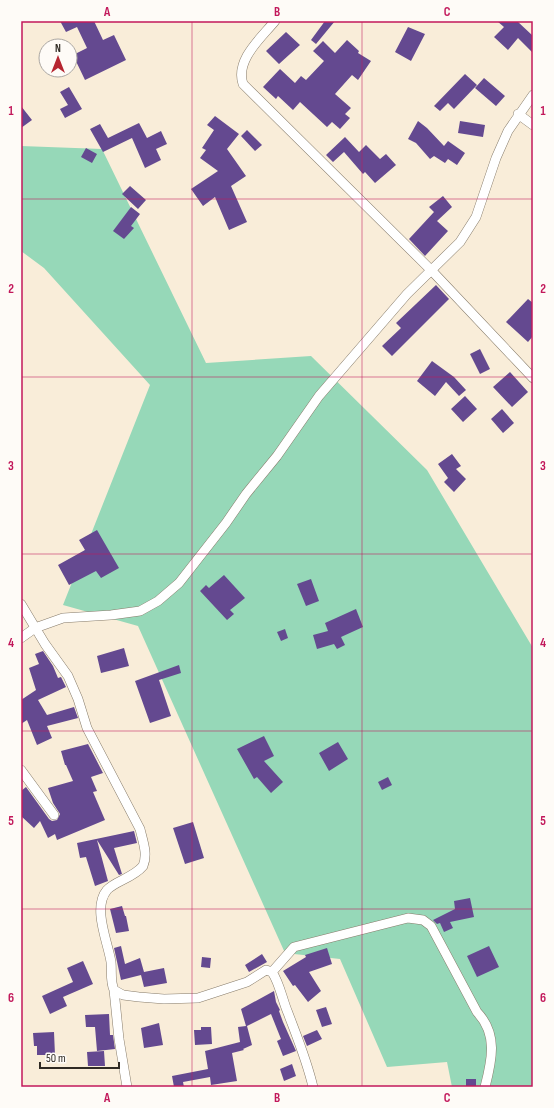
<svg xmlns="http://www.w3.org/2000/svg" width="554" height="1108" font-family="'Sofia Sans Condensed',sans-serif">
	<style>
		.green { fill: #96d8b8 }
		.building { fill: #644990 }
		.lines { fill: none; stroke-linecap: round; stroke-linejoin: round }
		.street-casing { stroke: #877c6b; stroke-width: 10 }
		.street { stroke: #fff; stroke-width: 9 }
		.grid { fill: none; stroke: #c2185b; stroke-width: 1; stroke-opacity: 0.55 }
		.neatline { fill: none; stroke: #c2185b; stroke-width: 1.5 }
		.grid-label { font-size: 13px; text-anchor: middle; font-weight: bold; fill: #c2185b }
	</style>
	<rect width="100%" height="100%" fill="#f9edd9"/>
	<!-- green -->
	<path class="green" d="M 21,146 L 102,149 L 206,363 L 311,356 L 427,470 L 533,648 L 533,1087 L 452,1087 L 447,1062 L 387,1067 L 340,959 L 285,953 L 138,626 L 63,605 L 150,385 L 44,268 L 21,251 Z"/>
	<!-- building -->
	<path class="building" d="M 60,21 L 94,21 L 103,40 L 114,35 L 126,60 L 85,80 L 73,55 L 87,48 L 77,27 L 66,32 Z
		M 325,21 L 335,21 L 316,44 L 311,40 Z
		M 497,21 L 517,21 L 533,36 L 533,53 L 518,38 L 508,50 L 494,37 L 504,27 Z
		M 408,27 L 425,34 L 411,61 L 395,52 Z
		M 286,32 L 300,45 L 279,64 L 266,51 Z
		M 347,40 L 359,51 L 358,53 L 371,61 L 358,80 L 352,75 L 335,94 L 351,108 L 345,114 L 350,118 L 340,129 L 332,122 L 327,127 L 300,102 L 293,110 L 278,96 L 276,99 L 263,87 L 280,69 L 295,83 L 301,76 L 306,80 L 324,61 L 313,51 L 323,41 L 335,53 Z
		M 465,74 L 477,85 L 454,109 L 448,103 L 440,111 L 434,106 Z
		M 484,78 L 505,96 L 496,106 L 475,88 Z
		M 69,87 L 82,109 L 65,118 L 60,109 L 68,105 L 60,92 Z
		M 21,106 L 32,120 L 21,128 Z
		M 215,116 L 239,134 L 227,149 L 246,176 L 231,186 L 247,222 L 229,230 L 215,197 L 203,206 L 191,189 L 218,171 L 200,158 L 206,150 L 202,148 L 214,130 L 207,125 Z
		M 418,121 L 427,128 L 444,146 L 448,141 L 465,153 L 457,165 L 448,159 L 445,163 L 434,156 L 430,159 L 416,143 L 408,139 Z
		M 460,121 L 485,125 L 483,137 L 458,133 Z
		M 139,123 L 147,138 L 161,131 L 167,144 L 156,149 L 161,160 L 145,168 L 132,138 L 103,152 L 90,129 L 100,124 L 108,138 Z
		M 247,130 L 262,145 L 255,151 L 241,136 Z
		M 345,137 L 359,152 L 366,145 L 380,159 L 386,154 L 396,165 L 375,183 L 365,172 L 363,174 L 344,152 L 333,162 L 326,155 Z
		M 86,148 L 97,154 L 92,163 L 81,157 Z
		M 130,186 L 146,200 L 138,209 L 122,194 Z
		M 443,196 L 452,207 L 437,221 L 448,231 L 425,256 L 409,239 L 434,212 L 429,207 Z
		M 131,207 L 140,214 L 131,226 L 134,228 L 124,239 L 113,231 Z
		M 436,285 L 449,299 L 392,356 L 382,346 L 401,328 L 396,323 Z
		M 528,299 L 533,303 L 533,336 L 528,342 L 506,322 Z
		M 480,349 L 490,369 L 480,374 L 470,354 Z
		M 432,361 L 454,377 L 466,390 L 459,396 L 446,382 L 435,396 L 417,381 Z
		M 510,372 L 528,392 L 512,407 L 493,387 Z
		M 465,396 L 477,409 L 463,422 L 451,409 Z
		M 502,409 L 514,423 L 503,433 L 491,419 Z
		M 452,454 L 461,466 L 456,469 L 466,479 L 454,492 L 444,482 L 448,478 L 438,464 Z
		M 97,530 L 119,568 L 101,578 L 96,571 L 69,585 L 58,565 L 85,550 L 79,540 Z
		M 224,575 L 245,598 L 230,610 L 234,614 L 227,620 L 200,591 L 206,585 L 209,588 Z
		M 311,579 L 319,601 L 306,606 L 297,584 Z
		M 356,609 L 363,627 L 341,637 L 345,645 L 337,649 L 334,644 L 317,649 L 313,635 L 328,631 L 325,623 Z
		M 285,629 L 288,638 L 281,641 L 277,632 Z
		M 124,648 L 129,666 L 101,673 L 97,656 Z
		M 43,651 L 53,666 L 58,678 L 61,677 L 66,687 L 38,700 L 47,715 L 74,707 L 78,718 L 47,726 L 52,738 L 37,745 L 27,720 L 21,724 L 21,700 L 36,690 L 29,668 L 39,664 L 35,654 Z
		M 179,665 L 181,673 L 159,680 L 171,716 L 150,723 L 135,681 Z
		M 264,736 L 274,756 L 264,761 L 283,782 L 271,793 L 257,777 L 254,779 L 237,749 Z
		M 338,742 L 348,759 L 329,771 L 319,753 Z
		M 88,744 L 103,773 L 91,777 L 97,791 L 93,792 L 105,820 L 57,840 L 55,834 L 48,838 L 40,821 L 34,828 L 21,816 L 21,791 L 26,787 L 49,819 L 52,821 L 57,820 L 60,814 L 53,803 L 48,788 L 73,781 L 66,765 L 65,765 L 61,751 Z
		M 388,777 L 392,785 L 382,790 L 378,782 Z
		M 193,822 L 204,858 L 185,864 L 173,828 Z
		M 134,831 L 137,843 L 114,848 L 122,874 L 119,875 L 97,840 L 108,881 L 95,886 L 86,857 L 80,858 L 77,843 Z
		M 470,898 L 474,917 L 450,922 L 453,928 L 444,932 L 440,923 L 437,924 L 433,920 L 455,909 L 454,901 Z
		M 122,906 L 125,916 L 126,916 L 129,931 L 116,933 L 110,909 Z
		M 121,946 L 125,964 L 140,958 L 144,972 L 164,968 L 167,983 L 144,987 L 141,975 L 121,980 L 114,948 Z
		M 489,946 L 499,967 L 477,977 L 467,956 Z
		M 327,948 L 332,964 L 309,972 L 321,991 L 308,1002 L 295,985 L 293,986 L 283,971 L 306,957 L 305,955 Z
		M 262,954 L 267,962 L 249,972 L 245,965 Z
		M 202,957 L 211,958 L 210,968 L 201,967 Z
		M 83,961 L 93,984 L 63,997 L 67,1006 L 50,1014 L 42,996 L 73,982 L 67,968 Z
		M 274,991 L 276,1002 L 280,1010 L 279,1011 L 283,1022 L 296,1051 L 283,1056 L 277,1041 L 281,1039 L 271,1014 L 247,1026 L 252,1045 L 243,1049 L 244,1050 L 232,1053 L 237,1081 L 211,1085 L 210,1077 L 183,1082 L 184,1087 L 174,1087 L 172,1076 L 208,1069 L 205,1051 L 240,1042 L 238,1027 L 246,1026 L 241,1009 Z
		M 326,1007 L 332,1024 L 322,1027 L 316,1010 Z
		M 109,1014 L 110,1035 L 113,1035 L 115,1049 L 97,1051 L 95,1027 L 86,1027 L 85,1015 Z
		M 159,1023 L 163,1045 L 144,1048 L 141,1028 Z
		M 201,1027 L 211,1027 L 212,1044 L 195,1045 L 194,1030 L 201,1030 Z
		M 317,1030 L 322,1039 L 307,1046 L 303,1036 Z
		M 54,1032 L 55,1055 L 37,1055 L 37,1046 L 34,1046 L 33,1033 Z
		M 104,1051 L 105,1066 L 88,1066 L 87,1052 Z
		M 292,1064 L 296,1076 L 284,1081 L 280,1069 Z
		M 466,1079 L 476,1079 L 476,1087 L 466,1087 Z"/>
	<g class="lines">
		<!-- street casing -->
		<g class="street-casing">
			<path id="street" d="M 275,21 C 261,38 235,60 243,84 L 432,271 L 533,378
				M 518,114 L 533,125
				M 21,604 L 45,644 L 68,676 L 78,699 L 87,728 L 140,829 C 143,842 148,854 143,866 C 133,878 115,881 107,890 C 92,908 108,942 111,962 C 112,972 110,981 114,990 L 119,1039 L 127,1087
				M 21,638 L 35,628 L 63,618 L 111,615 L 140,611 L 158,601 L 179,583 L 226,523 L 246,494 L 277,456 L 319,396 L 407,294 L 460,242 L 476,217 L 496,158 L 508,131 L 533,95
				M 21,770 L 54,815
				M 272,972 L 294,947 L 408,918 L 423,920 L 431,926 L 477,1012 C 498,1034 492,1060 485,1087
				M 114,990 L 123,995 L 139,997 L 164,999 L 198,998 L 247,982 L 266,970 L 272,972 C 280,984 282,999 288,1013 C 297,1037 307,1061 313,1087"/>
		</g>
		<!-- street -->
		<use href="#street" class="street"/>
	</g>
	<!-- grid -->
	<path class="grid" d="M 192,21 L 192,1087M 362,21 L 362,1087M 21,199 L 533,199M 21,377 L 533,377M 21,554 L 533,554M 21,731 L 533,731M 21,909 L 533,909"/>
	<!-- border -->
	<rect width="554" height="1108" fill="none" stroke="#fefbf7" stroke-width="44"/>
	<!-- north arrow -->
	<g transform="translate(58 58)"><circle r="19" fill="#fefbf7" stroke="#aba7a2"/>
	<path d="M0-3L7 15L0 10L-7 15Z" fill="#b62530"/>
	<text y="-6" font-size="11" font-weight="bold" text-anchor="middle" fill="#2f2a23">N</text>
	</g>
	<!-- scale -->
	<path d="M40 1062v6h79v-6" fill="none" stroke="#2f2a23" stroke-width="2"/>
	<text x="46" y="1062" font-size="12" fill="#2f2a23" stroke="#fefbf7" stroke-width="3" paint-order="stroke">50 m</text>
	<rect x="22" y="22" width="510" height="1064" class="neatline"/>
	<g class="grid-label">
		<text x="107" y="16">A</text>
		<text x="277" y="16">B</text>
		<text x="447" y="16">C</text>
		<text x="11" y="115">1</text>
		<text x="543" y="115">1</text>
		<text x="11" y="293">2</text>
		<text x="543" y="293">2</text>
		<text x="11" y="470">3</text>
		<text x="543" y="470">3</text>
		<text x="11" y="647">4</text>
		<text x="543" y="647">4</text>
		<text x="11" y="825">5</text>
		<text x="543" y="825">5</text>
		<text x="11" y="1002">6</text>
		<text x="543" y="1002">6</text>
		<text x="107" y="1102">A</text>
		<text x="277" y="1102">B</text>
		<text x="447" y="1102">C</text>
	</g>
</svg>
